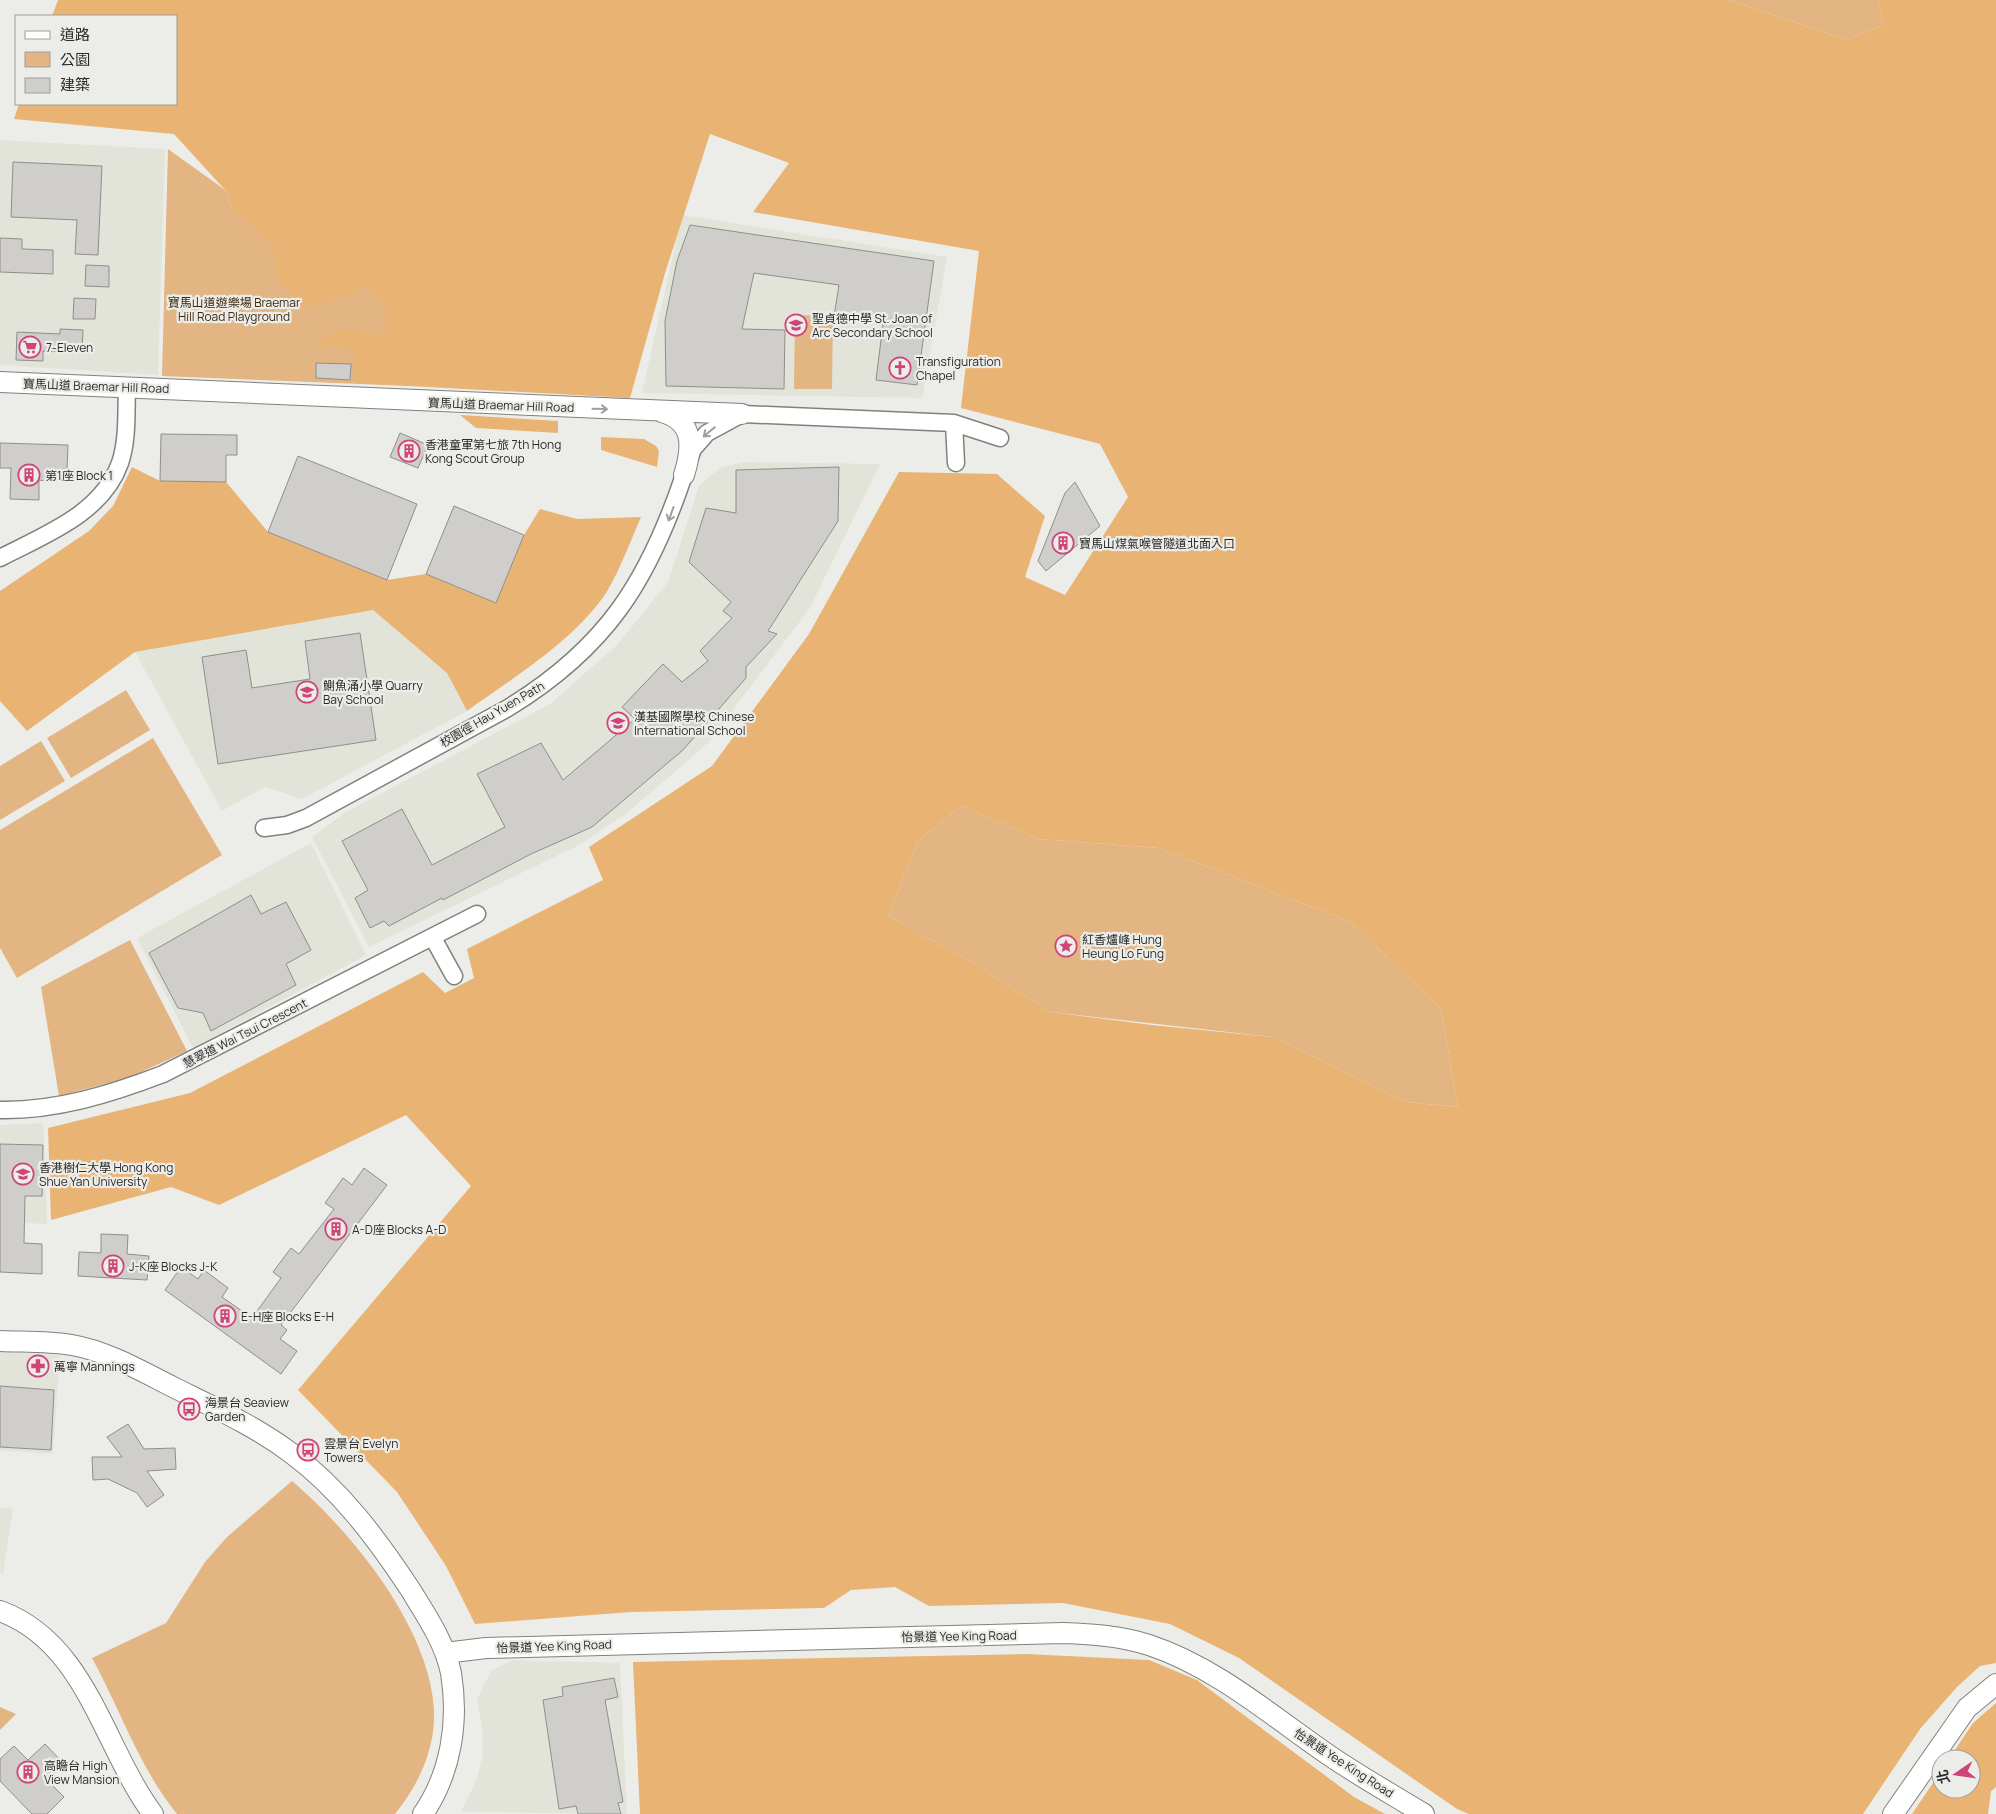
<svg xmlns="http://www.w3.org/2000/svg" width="1996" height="1814" font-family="Manrope,'Noto Sans TC',sans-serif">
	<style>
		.built { fill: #e2e4d9 }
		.green { fill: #e2b582 }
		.forest { fill: #e9b374; fill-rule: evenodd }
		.building { fill: #cfceca; stroke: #8f8e8a }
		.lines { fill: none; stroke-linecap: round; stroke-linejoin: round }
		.minor-casing { stroke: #80817d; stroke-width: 19 }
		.tertiary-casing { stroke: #80817d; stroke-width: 22 }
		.minor { stroke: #fff; stroke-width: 16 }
		.tertiary { stroke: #fff; stroke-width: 20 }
		.oneway { stroke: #9f9f9f }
		.labels { text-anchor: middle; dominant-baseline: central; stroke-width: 4.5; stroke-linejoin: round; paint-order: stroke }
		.park-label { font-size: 12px; fill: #3f290e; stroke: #ecede9 }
		.poi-label { font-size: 12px; fill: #2a2a29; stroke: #ecede9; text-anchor: start }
		.street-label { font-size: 12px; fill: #2a2a29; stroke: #ecede9 }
	</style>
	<rect width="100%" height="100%" fill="#ecede9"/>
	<!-- built -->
	<path class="built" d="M 0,140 L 165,149 L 158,375 L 0,365 Z
		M 682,215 L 947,257 L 922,398 L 642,393 Z
		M 746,462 L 880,464 L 810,608 L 708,743 L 627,813 L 581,844 L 369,947 L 312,837 L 346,812 L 550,704 L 617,645 L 668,582 L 699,486 L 721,467 Z
		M 373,610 L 447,673 L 467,711 L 302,799 L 265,787 L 222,811 L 135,652 Z
		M 311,843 L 366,955 L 193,1048 L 137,938 Z
		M 43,1123 L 47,1224 L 0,1222 L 0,1125 Z
		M 0,1352 L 60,1355 L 53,1454 L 0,1450 Z
		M 0,1507 L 13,1509 L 3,1574 L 0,1573 Z
		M 513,1660 L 620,1663 L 627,1814 L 461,1812 L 477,1779 L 483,1754 L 482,1728 L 477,1699 L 491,1671 Z"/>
	<!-- green -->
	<path class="green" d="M 1729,0 L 1878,0 L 1883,25 L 1847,40 Z
		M 168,149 L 221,187 L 226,191 L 232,208 L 413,242 L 410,386 L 162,376 Z
		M 795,315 L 833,316 L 832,389 L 794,389 Z
		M 126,690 L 150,730 L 71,778 L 47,738 Z
		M 153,738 L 222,855 L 17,978 L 0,948 L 0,830 Z
		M 41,741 L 65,781 L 0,820 L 0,766 Z
		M 961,806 L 1039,839 L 1159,848 L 1351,922 L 1441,1009 L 1458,1107 L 1406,1102 L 1273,1037 L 1050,1012 L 968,960 L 888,916 L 918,841 Z
		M 130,940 L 187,1051 L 128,1078 L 59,1096 L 41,987 Z
		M 292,1481 C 352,1532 429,1627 434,1709 C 436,1747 419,1785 395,1814 L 177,1814 C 140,1769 120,1709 92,1658 L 166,1623 L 205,1562 L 227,1537 Z
		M 0,1707 L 16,1714 L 0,1730 Z"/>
	<!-- forest -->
	<path class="forest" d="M 58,0 L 1729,0 L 1847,40 L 1883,25 L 1878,0 L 1996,0 L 1996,1663 L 1980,1666 L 1957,1687 L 1920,1729 L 1863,1814 L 1469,1814 L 1457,1809 L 1239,1658 L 1170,1624 L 1063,1603 L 929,1606 L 895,1587 L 851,1590 L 824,1608 L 631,1612 L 475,1624 L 446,1566 L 397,1492 L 298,1390 L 471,1186 L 406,1115 L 219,1205 L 171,1187 L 51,1220 L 48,1128 L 190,1093 L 423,972 L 445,993 L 474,978 L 467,949 L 603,880 L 589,847 L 712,766 L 809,634 L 899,472 L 997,474 L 1045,516 L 1025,577 L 1065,595 L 1128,497 L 1100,444 L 961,408 L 979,251 L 753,212 L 789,163 L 710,134 L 665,273 L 630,398 L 355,383 L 354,352 L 331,343 L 323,349 L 318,345 C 337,321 356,332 382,335 C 396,314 379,300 365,284 L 353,295 L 304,307 L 277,278 L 274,248 L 232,208 L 226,191 L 174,134 L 14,119 L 19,104 L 176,104 L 176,16 L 52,16 ZM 961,806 L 1039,839 L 1159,848 L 1351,922 L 1441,1009 L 1458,1107 L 1406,1102 L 1273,1037 L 1152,1025 L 1050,1012 L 968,960 L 888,916 L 918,841 Z
		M 460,415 L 558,421 L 558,433 L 476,428 Z
		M 601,437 L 644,439 L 656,446 L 659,451 L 657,467 L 601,450 Z
		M 132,467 L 160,481 L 226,482 L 268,532 L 387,580 L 426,574 L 496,603 L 524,535 L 540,509 L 577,519 L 641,517 C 630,542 620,570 606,593 C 575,640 513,678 467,711 L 447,673 L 373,610 L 135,652 L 27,731 L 0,701 L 0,591 L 89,531 L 113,506 Z
		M 1026,1654 L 1149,1660 L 1197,1680 L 1354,1797 L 1385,1814 L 640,1814 L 633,1662 Z
		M 1996,1703 L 1996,1787 L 1991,1791 L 1988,1814 L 1912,1814 L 1941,1771 L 1941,1789 L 1971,1789 L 1971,1759 L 1949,1759 L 1973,1723 Z"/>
	<!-- building -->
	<path class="building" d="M 13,162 L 102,166 L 98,255 L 75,254 L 77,220 L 11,217 Z
		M 690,225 L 934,261 L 917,385 L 876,380 L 883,324 L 834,316 L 839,285 L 754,273 L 742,329 L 785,330 L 784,389 L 666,386 L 665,321 L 677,261 Z
		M 0,238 L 22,239 L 22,249 L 53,250 L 53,274 L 0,272 Z
		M 86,265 L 109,266 L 109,287 L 85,286 Z
		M 74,298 L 96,299 L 95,319 L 73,319 Z
		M 60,329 L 83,330 L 82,352 L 43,351 L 43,361 L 16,360 L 17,332 L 60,334 Z
		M 316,363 L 351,364 L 350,380 L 316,378 Z
		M 400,433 L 428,445 L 418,468 L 390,457 Z
		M 161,434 L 237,435 L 237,455 L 226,455 L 226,482 L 160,481 Z
		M 0,443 L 68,445 L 67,470 L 47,469 L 47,481 L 39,480 L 39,500 L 10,499 L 11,468 L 0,468 Z
		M 298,456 L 417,504 L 387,580 L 268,532 Z
		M 839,467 L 838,521 L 768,631 L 777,634 L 746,667 L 746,678 L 683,750 L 592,827 L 531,854 L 443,900 L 442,898 L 389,926 L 384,921 L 370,928 L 355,898 L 368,890 L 342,841 L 402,809 L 432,865 L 505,827 L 477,774 L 541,743 L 563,780 L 635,719 L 622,707 L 663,664 L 682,682 L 708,661 L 700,651 L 732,618 L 723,611 L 731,602 L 689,562 L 706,508 L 736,513 L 736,470 Z
		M 1075,482 L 1100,526 L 1046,571 L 1038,561 L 1065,493 Z
		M 454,506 L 524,535 L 496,603 L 426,574 Z
		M 360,633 L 376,740 L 218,764 L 202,657 L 246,650 L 252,688 L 310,679 L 305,641 Z
		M 251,895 L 261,914 L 286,902 L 311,950 L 286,964 L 296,985 L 211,1031 L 203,1013 L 178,1008 L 149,953 Z
		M 0,1144 L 43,1145 L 42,1196 L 25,1196 L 24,1243 L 42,1244 L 42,1274 L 0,1272 Z
		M 364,1168 L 387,1185 L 281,1325 L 287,1330 L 280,1339 L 297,1351 L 281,1374 L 165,1290 L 181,1267 L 198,1279 L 204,1270 L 228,1288 L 222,1297 L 252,1318 L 281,1278 L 273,1272 L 291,1248 L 299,1254 L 334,1209 L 325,1203 L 343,1178 L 352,1185 Z
		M 101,1234 L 128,1235 L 127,1254 L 149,1256 L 147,1280 L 78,1276 L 79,1252 L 101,1253 Z
		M 0,1386 L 54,1390 L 51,1450 L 0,1447 Z
		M 128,1424 L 144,1449 L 175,1448 L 176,1469 L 147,1471 L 164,1495 L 147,1507 L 137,1493 L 108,1479 L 93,1480 L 92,1457 L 122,1457 L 107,1437 Z
		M 614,1678 L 618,1697 L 605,1700 L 623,1802 L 618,1803 L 621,1814 L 578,1814 L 576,1806 L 559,1809 L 543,1700 L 563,1696 L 562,1687 Z
		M 45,1744 L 64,1764 L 47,1780 L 64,1797 L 47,1814 L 32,1814 L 0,1781 L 0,1759 L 14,1746 L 28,1760 Z"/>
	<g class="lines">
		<!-- minor casing -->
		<g class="minor-casing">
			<path id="minor" d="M 954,423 L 956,463
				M 689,460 L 693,449 L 707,433 L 742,414 L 954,423 L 1000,438
				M 0,558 C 44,535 102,514 120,463 C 128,440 126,412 127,387
				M 264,828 L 287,825 L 306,818 L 508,708 C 606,648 648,582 684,475
				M 433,938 L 454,976
				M 0,1110 C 56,1111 111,1094 163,1074 L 477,914"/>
		</g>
		<!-- tertiary casing -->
		<g class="tertiary-casing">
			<path id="tertiary" d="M 0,382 L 742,414
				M 662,412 C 694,421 693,446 684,475
				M 0,1341 C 24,1342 48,1341 72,1345 C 107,1351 141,1371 173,1387 C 213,1407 255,1426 291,1453 C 340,1489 377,1539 410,1589 C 426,1615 445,1643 451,1673 C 459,1722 451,1773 423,1814
				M 0,1611 C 87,1643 103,1747 153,1814
				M 445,1653 L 486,1648 L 1063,1633 C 1092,1634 1121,1636 1149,1645 C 1216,1667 1273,1717 1330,1756 C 1361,1777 1393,1795 1424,1814
				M 1893,1814 L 1967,1708 L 1996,1684"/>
		</g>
		<!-- minor -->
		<use href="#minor" class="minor"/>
		<!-- tertiary -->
		<use href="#tertiary" class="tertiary"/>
	</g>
	<!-- one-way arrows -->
	<defs><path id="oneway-shaft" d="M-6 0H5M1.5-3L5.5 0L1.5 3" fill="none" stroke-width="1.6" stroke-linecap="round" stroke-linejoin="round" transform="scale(1.25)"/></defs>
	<g class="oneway">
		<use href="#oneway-shaft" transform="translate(600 409) rotate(1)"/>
		<use href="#oneway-shaft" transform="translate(709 432) rotate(140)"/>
		<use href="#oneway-shaft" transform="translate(671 514) rotate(110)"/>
	</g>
	<!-- icons -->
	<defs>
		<g id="school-ring" transform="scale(1.125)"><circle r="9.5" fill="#ecede9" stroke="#d04579" stroke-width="1.5"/><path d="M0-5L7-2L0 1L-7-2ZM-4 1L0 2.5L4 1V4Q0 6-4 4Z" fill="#d04579"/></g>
		<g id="supermarket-ring" transform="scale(1.125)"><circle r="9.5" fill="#ecede9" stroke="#d04579" stroke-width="1.5"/><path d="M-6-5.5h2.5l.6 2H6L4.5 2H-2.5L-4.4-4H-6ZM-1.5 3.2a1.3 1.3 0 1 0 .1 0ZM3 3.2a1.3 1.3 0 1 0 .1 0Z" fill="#d04579"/></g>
		<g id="church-ring" transform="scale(1.125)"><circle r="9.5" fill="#ecede9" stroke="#d04579" stroke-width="1.5"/><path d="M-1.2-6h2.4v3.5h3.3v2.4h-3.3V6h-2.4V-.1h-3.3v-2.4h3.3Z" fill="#d04579"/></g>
		<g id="building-ring" transform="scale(1.125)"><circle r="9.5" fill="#ecede9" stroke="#d04579" stroke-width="1.5"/><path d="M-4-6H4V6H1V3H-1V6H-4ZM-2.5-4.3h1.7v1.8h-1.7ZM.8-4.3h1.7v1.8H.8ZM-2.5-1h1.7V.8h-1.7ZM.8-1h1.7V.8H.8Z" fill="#d04579"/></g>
		<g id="sight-ring" transform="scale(1.125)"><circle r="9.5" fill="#ecede9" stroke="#d04579" stroke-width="1.5"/><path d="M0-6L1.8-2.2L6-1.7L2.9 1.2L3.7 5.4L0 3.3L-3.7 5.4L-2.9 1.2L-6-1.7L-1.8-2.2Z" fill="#d04579"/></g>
		<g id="university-ring" transform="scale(1.125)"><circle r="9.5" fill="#ecede9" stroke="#d04579" stroke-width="1.5"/><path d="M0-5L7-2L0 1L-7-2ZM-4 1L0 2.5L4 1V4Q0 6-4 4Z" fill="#d04579"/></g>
		<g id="pharmacy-ring" transform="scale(1.125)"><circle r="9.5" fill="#ecede9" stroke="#d04579" stroke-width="1.5"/><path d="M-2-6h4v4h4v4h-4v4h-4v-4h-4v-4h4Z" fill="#d04579"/></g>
		<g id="bus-ring" transform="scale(1.125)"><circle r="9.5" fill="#ecede9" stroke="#d04579" stroke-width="1.5"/><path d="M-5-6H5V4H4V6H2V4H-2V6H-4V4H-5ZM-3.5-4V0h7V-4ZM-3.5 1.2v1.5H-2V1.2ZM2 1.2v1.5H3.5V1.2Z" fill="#d04579"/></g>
	</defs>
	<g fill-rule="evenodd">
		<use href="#school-ring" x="796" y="325"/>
		<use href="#supermarket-ring" x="30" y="347"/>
		<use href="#church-ring" x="900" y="368"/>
		<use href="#building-ring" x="409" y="451"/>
		<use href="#building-ring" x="29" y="475"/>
		<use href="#building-ring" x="1063" y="543"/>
		<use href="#school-ring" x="307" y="692"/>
		<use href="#school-ring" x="618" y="723"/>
		<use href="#sight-ring" x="1066" y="946"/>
		<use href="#university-ring" x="23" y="1174"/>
		<use href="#building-ring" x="336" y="1229"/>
		<use href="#building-ring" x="113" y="1266"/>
		<use href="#building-ring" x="225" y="1316"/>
		<use href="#pharmacy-ring" x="38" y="1366"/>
		<use href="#bus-ring" x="189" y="1409"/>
		<use href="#bus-ring" x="308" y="1450"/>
		<use href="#building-ring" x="28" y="1772"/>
	</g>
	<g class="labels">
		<!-- park labels -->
		<g class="park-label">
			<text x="234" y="302">寶馬山道遊樂場 Braemar<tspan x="234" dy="14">Hill Road Playground</tspan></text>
		</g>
		<!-- poi labels -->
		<g class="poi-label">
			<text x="812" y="318">聖貞德中學 St. Joan of<tspan x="812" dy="14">Arc Secondary School</tspan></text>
			<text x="46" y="347">7-Eleven</text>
			<text x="916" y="361">Transfiguration<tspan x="916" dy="14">Chapel</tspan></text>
			<text x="425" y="444">香港童軍第七旅 7th Hong<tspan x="425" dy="14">Kong Scout Group</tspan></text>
			<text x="45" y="475">第1座 Block 1</text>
			<text x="1079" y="543">寶馬山煤氣喉管隧道北面入口</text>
			<text x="323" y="685">鰂魚涌小學 Quarry<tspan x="323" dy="14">Bay School</tspan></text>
			<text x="634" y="716">漢基國際學校 Chinese<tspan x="634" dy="14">International School</tspan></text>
			<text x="1082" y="939">紅香爐峰 Hung<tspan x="1082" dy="14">Heung Lo Fung</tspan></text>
			<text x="39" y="1167">香港樹仁大學 Hong Kong<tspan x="39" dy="14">Shue Yan University</tspan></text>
			<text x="352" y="1229">A-D座 Blocks A-D</text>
			<text x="129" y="1266">J-K座 Blocks J-K</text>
			<text x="241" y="1316">E-H座 Blocks E-H</text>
			<text x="54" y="1366">萬寧 Mannings</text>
			<text x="205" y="1402">海景台 Seaview<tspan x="205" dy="14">Garden</tspan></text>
			<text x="324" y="1443">雲景台 Evelyn<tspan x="324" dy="14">Towers</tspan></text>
			<text x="44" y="1765">高瞻台 High<tspan x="44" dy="14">View Mansion</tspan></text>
		</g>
		<!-- street labels -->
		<g class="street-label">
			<text transform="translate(96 386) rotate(2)">寶馬山道 Braemar Hill Road</text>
			<text transform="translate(501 405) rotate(2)">寶馬山道 Braemar Hill Road</text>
			<text transform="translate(492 714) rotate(-30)">校園徑 Hau Yuen Path</text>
			<text transform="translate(245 1033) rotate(-27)">慧翠道 Wai Tsui Crescent</text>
			<text transform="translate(959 1636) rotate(-1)">怡景道 Yee King Road</text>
			<text transform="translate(554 1646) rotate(-2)">怡景道 Yee King Road</text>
			<text transform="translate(1344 1763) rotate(33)">怡景道 Yee King Road</text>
		</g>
	</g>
	<!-- legend -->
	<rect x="15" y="15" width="162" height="90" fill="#ecede9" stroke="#9e9f9c"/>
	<rect x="25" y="31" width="25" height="8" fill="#ffffff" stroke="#9e9f9c"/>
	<text x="60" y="40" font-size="15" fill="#2a2a29">道路</text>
	<rect x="25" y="52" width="25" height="15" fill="#e2b582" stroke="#9e9f9c"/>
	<text x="60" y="65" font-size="15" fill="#2a2a29">公園</text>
	<rect x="25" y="78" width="25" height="15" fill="#cfceca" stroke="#9e9f9c"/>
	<text x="60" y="90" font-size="15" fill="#2a2a29">建築</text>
	<!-- north arrow -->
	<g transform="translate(1956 1774) rotate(257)"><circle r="24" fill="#ecede9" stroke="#9e9f9c"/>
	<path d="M0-4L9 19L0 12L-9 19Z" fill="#d04579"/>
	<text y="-8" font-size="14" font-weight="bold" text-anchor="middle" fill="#2a2a29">北</text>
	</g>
</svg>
